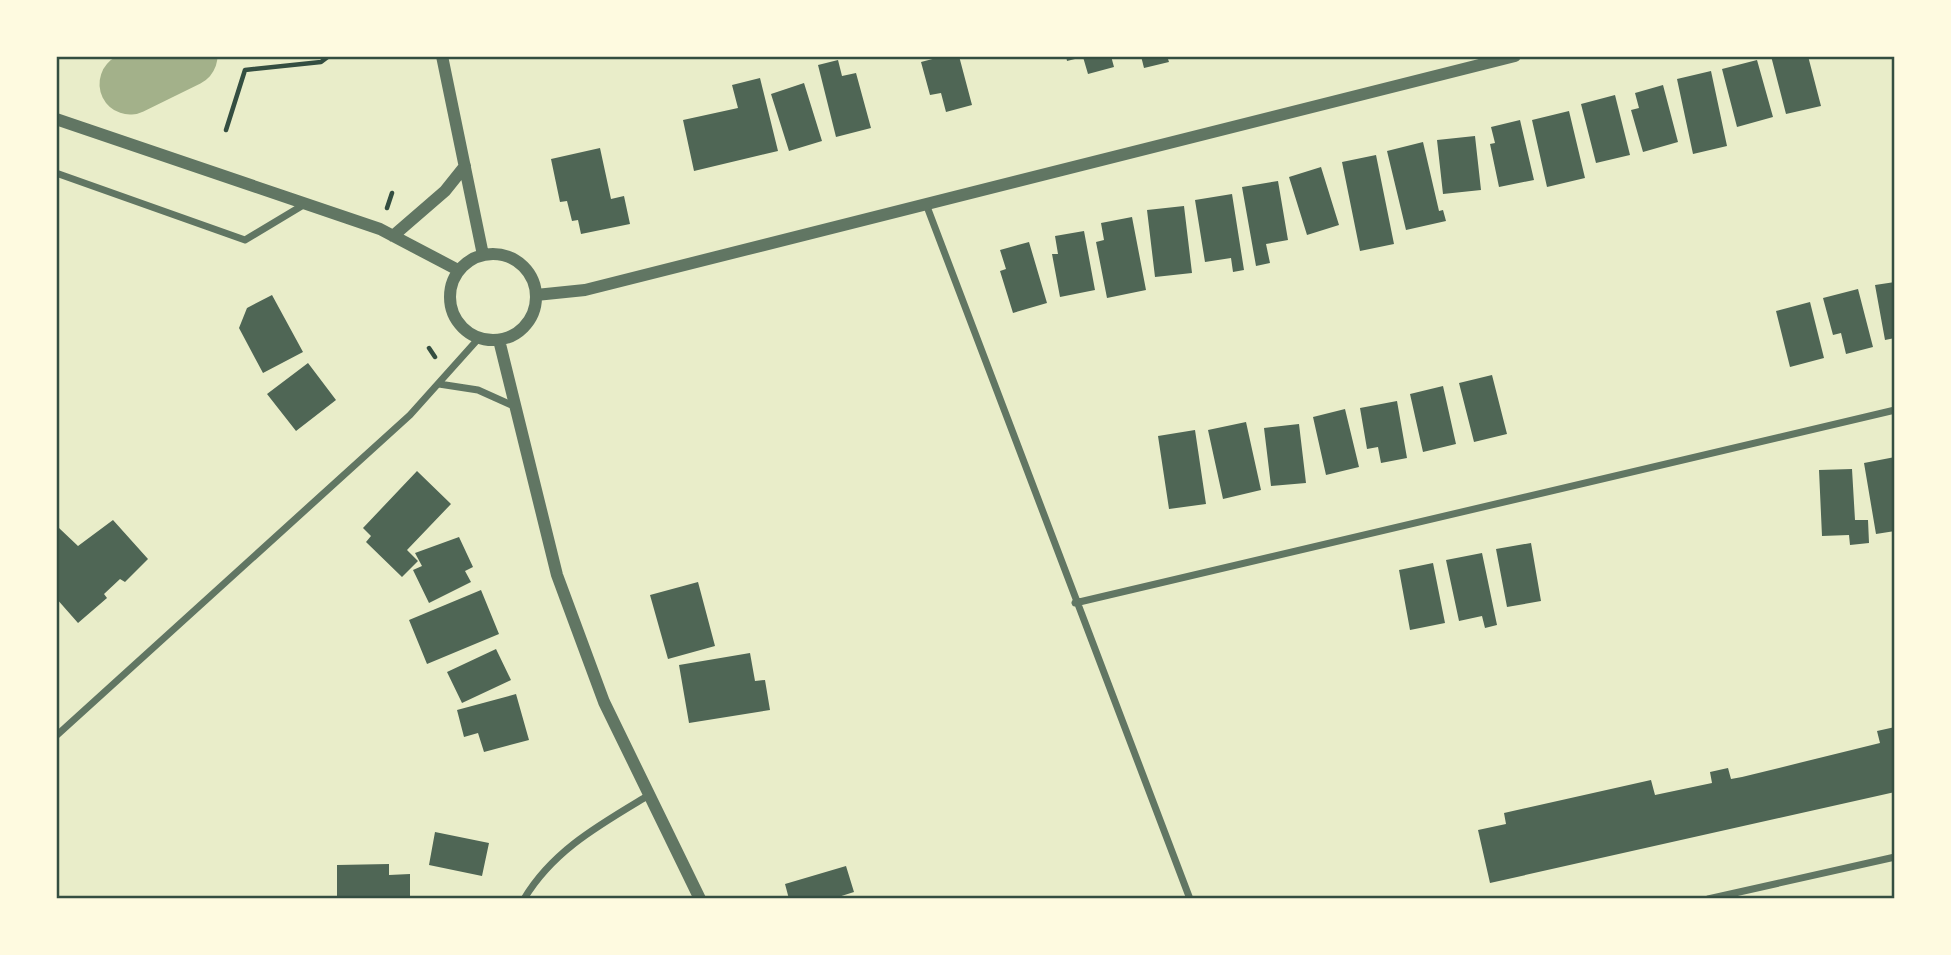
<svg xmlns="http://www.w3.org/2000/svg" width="1951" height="955" font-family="'IBM Plex Serif',serif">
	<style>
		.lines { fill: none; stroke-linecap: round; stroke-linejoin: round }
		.river { stroke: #a3b18a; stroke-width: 61 }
		.building { fill: #4f6655 }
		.path { stroke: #344e41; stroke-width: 4.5 }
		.minor { stroke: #617663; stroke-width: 7 }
		.tertiary { stroke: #617663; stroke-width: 12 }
		.neatline { fill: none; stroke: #344e41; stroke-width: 2.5 }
	</style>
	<rect width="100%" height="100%" fill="#e9edc9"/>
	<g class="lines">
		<!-- river -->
		<path class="river" d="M 130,84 L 187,56"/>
	</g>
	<!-- building -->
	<path class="building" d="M 944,56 L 959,56 L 972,105 L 946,112 L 941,93 L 930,95 L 921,62 Z
		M 1066,56 L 1111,56 L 1114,67 L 1088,74 L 1083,57 L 1067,61 Z
		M 1141,56 L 1167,56 L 1169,62 L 1144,68 Z
		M 1771,56 L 1808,56 L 1821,106 L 1786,114 Z
		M 838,60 L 842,76 L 856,73 L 871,128 L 836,137 L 818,65 Z
		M 1757,60 L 1773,117 L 1737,127 L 1722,69 Z
		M 1711,71 L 1727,146 L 1693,154 L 1677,79 Z
		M 760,78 L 778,151 L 694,171 L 683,120 L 738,108 L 732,85 Z
		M 804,83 L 822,141 L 789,151 L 771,94 Z
		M 1663,85 L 1678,142 L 1643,152 L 1631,110 L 1639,108 L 1635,93 Z
		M 1615,95 L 1630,155 L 1596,163 L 1581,104 Z
		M 1569,111 L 1585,178 L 1547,187 L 1532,120 Z
		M 1520,120 L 1534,180 L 1499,187 L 1490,144 L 1495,143 L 1491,127 Z
		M 1475,136 L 1481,190 L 1443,194 L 1437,140 Z
		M 1423,142 L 1439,211 L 1443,210 L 1446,221 L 1406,230 L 1387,151 Z
		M 600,148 L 611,199 L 624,196 L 630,224 L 581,234 L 578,220 L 572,221 L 567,201 L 560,202 L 551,159 Z
		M 1376,155 L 1394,244 L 1360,251 L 1342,162 Z
		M 1321,167 L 1339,225 L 1307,235 L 1289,177 Z
		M 1278,181 L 1288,240 L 1266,244 L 1270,263 L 1256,266 L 1242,187 Z
		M 1232,194 L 1244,270 L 1233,272 L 1231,258 L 1205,262 L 1195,200 Z
		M 1184,206 L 1192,273 L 1155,277 L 1147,210 Z
		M 1132,217 L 1146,290 L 1107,298 L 1096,242 L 1104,240 L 1101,223 Z
		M 1084,231 L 1095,290 L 1060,297 L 1052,254 L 1058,254 L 1055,236 Z
		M 1029,242 L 1047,303 L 1013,313 L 1000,271 L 1006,269 L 1000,250 Z
		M 1895,282 L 1895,338 L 1885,340 L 1875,285 Z
		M 1858,289 L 1873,347 L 1846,354 L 1841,333 L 1833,335 L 1823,298 Z
		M 272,295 L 303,352 L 263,373 L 239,328 L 247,308 Z
		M 1810,302 L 1824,358 L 1790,367 L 1776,311 Z
		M 308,363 L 336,400 L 296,431 L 267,394 Z
		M 1492,375 L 1507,434 L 1474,442 L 1459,383 Z
		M 1443,386 L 1456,444 L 1423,452 L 1410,394 Z
		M 1397,401 L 1407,458 L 1381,463 L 1378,447 L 1367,449 L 1360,408 Z
		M 1345,409 L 1359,467 L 1326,475 L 1313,417 Z
		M 1246,422 L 1261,490 L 1223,499 L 1208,430 Z
		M 1299,424 L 1306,483 L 1271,486 L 1264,428 Z
		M 1195,430 L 1206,504 L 1169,509 L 1158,436 Z
		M 1895,457 L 1895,531 L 1876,534 L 1864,463 Z
		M 1852,469 L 1855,520 L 1868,520 L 1869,543 L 1850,545 L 1849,535 L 1822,536 L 1819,470 Z
		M 417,471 L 451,504 L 407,550 L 418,561 L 402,577 L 366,542 L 371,536 L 363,528 Z
		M 113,520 L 148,559 L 125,582 L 120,579 L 104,594 L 107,598 L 78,623 L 56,598 L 56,530 L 59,528 L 78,546 Z
		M 459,537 L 473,567 L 465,571 L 471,582 L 429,603 L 413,570 L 422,566 L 415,553 Z
		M 1531,543 L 1541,601 L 1507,607 L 1496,549 Z
		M 1482,553 L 1497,625 L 1485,628 L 1482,616 L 1459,621 L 1446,560 Z
		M 1433,563 L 1445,623 L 1410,630 L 1399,570 Z
		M 698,582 L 715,646 L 668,659 L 650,595 Z
		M 481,590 L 499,634 L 427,664 L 409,620 Z
		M 496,649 L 511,680 L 462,703 L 447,672 Z
		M 750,653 L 755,681 L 765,680 L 770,710 L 689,723 L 679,665 Z
		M 516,694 L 529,740 L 484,752 L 478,733 L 464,737 L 457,710 Z
		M 1895,727 L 1895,792 L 1490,883 L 1478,830 L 1506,824 L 1504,813 L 1651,780 L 1655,795 L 1712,783 L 1710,772 L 1728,768 L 1731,779 L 1742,777 L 1880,743 L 1877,731 Z
		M 435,832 L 489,843 L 482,876 L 429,865 Z
		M 389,864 L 389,875 L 410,874 L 410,899 L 337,899 L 337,865 Z
		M 846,866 L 854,892 L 832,899 L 789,899 L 785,884 Z"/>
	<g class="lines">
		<!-- path -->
		<path class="path" d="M 226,130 L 245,70 L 321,62 L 329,56
			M 387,208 L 392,193
			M 429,348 L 435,357"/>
		<!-- minor -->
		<path class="minor" d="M 56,173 L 245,240 L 305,204
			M 926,204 L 1190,899
			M 439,384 L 478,390 L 516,407
			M 1075,603 L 1895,410
			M 56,736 L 410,415 L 479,338
			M 56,898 L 56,899
			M 524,899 C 553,850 601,824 649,795
			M 1708,899 L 1895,857"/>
		<!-- tertiary -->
		<path class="tertiary" d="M 442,56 L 483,255
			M 56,119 L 380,229 L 458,270
			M 393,236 L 445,191 L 465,166
			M450 297a43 43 0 1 1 86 0a43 43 0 1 1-86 0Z
			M 536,295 L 585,290 L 1515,56
			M 499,340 L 557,575 L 604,702 L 700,899"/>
	</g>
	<!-- border -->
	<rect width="1951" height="955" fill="none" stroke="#fefae0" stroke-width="116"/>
	<rect x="58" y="58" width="1835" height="839" class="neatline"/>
</svg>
